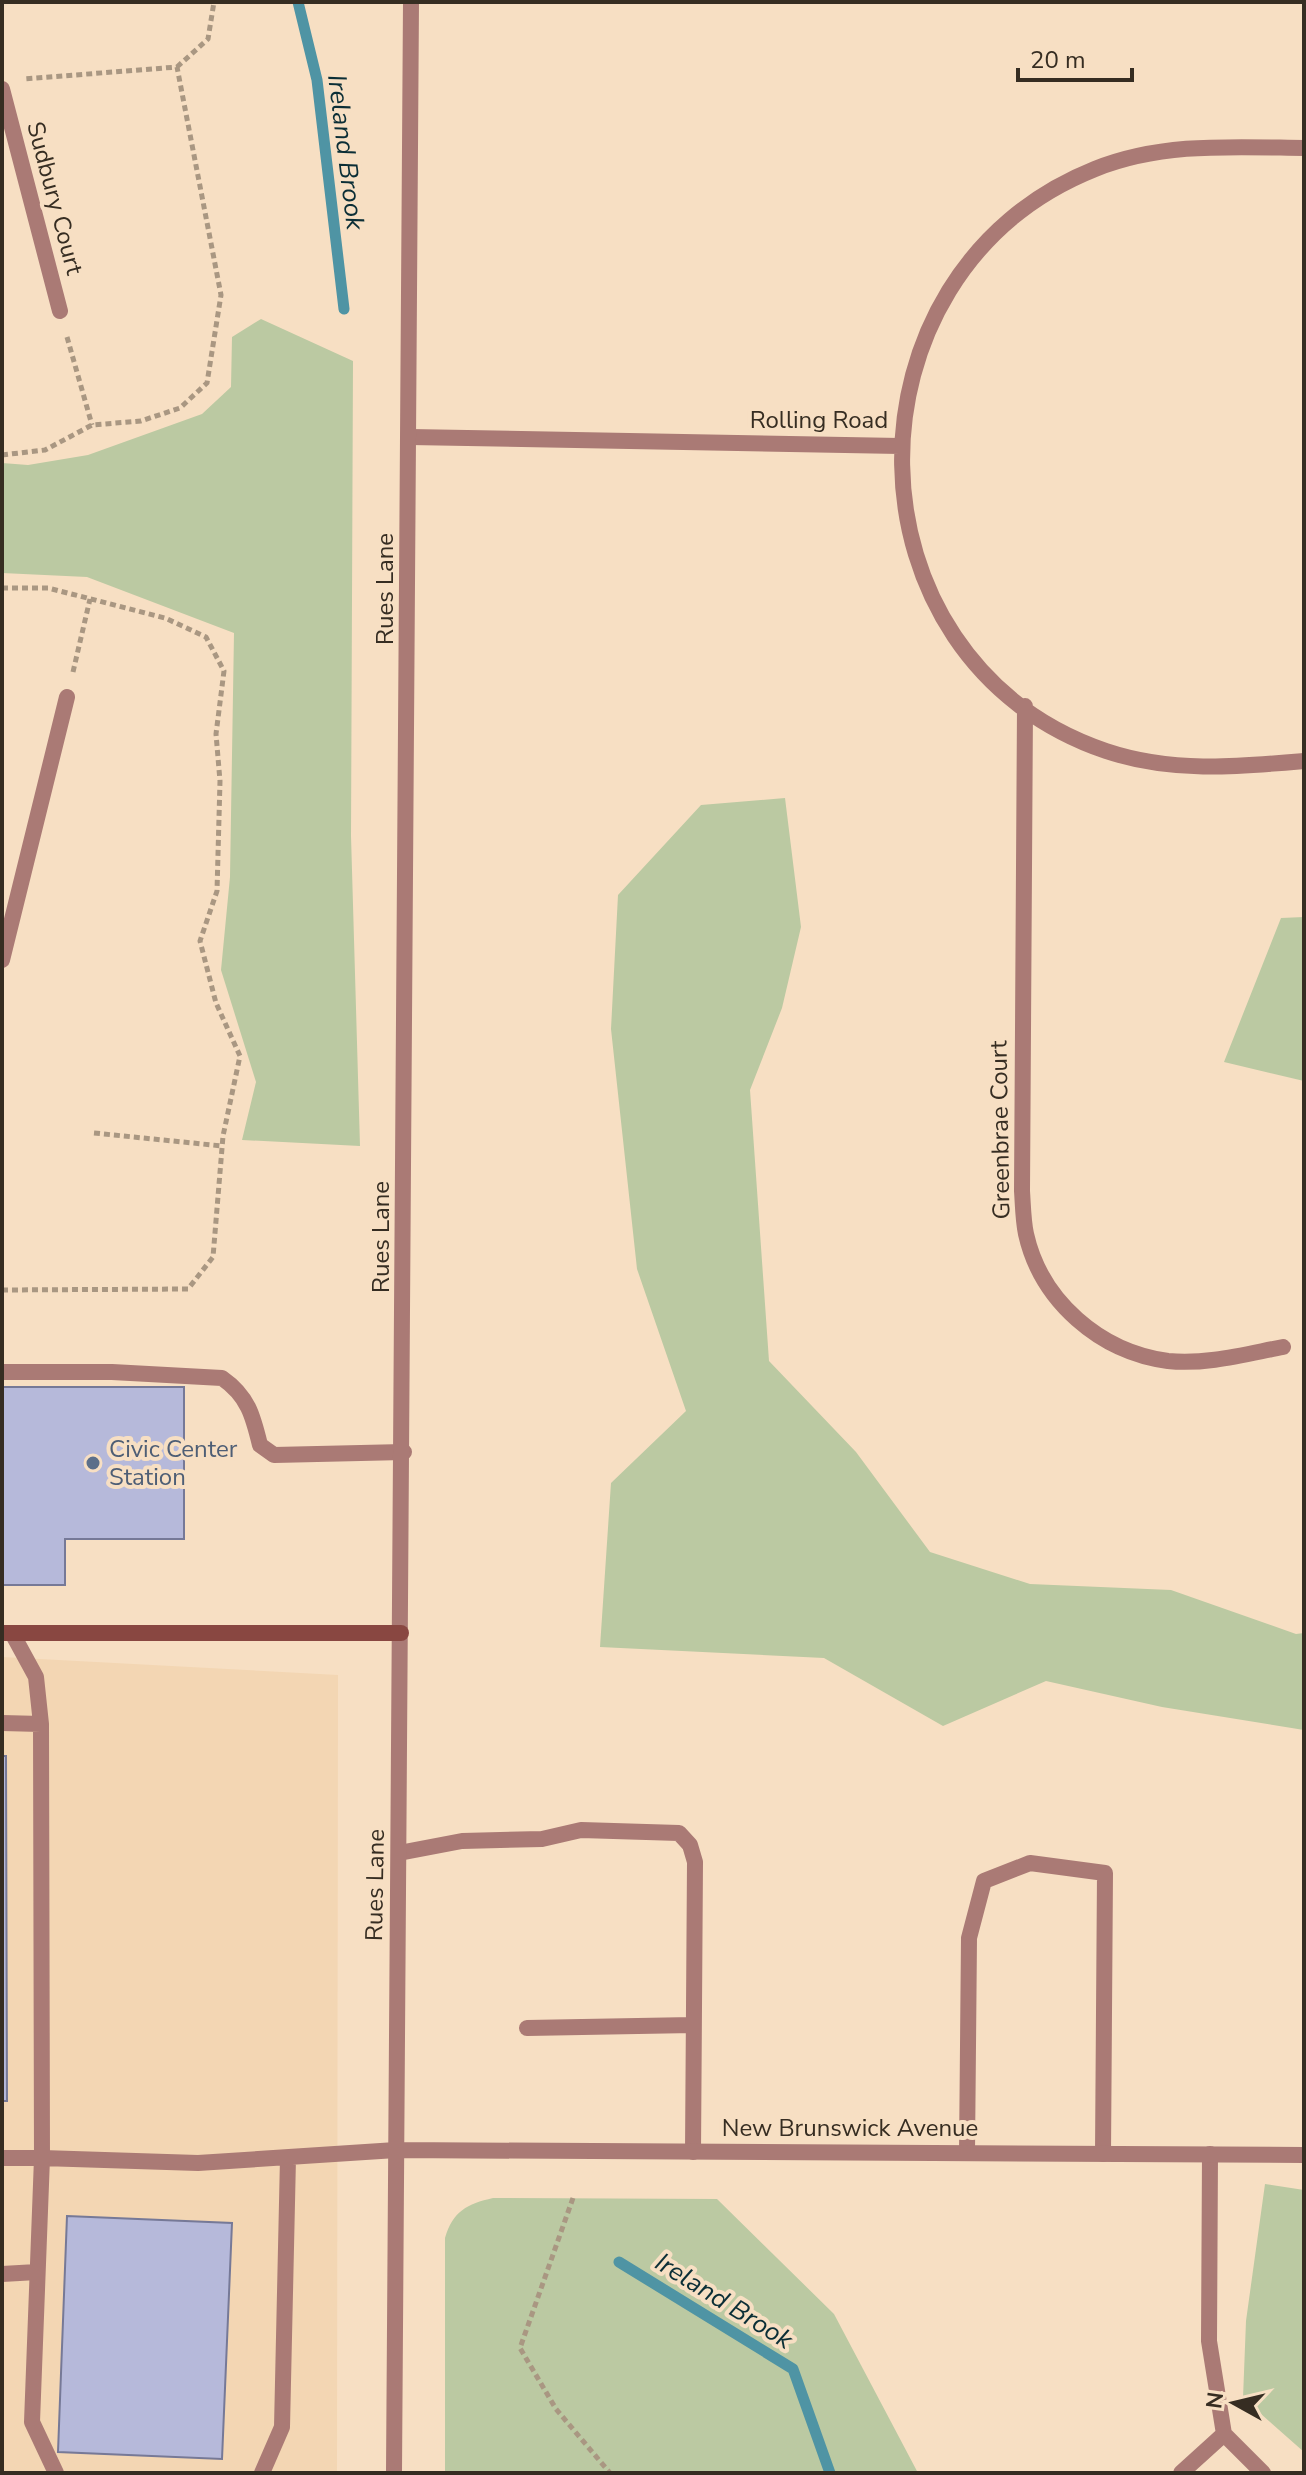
<svg xmlns="http://www.w3.org/2000/svg" width="1306" height="2475" font-family="'Nunito Sans',sans-serif">
	<style>
		.built { fill: #f3d6b3 }
		.green { fill: #bbc9a2 }
		.lines { fill: none; stroke-linecap: round; stroke-linejoin: round }
		.stream { stroke: #4f94a4; stroke-width: 11 }
		.building { fill: #b6b9da; stroke: #767997; stroke-width: 2 }
		.path { stroke: #a99782; stroke-width: 5; stroke-dasharray: 6 4; stroke-linecap: butt }
		.service { stroke: #aa7a75; stroke-width: 16 }
		.minor { stroke: #aa7a75; stroke-width: 16 }
		.tertiary { stroke: #aa7a75; stroke-width: 16 }
		.secondary { stroke: #894741; stroke-width: 16 }
		.service-dot { fill: #5c6f8a; stroke: #f7dfc3; stroke-width: 3 }
		.labels { text-anchor: middle; dominant-baseline: central; stroke-width: 8; stroke-linejoin: round; paint-order: stroke }
		.street-label { font-size: 24px; fill: #362d22; stroke: #f7dfc3 }
		.service-label { font-size: 24px; fill: #4e5e75; stroke: #f7dfc3; text-anchor: start }
		.water-label { font-size: 26px; font-style: italic; fill: #0b2e36; stroke: #f7dfc3 }
	</style>
	<rect width="100%" height="100%" fill="#f7dfc3"/>
	<!-- built -->
	<path class="built" d="M 2,1657 L 338,1675 L 337,2473 L 2,2473 Z"/>
	<!-- green -->
	<path class="green" d="M 261,319 L 353,361 L 351,836 L 360,1146 L 242,1140 L 256,1082 L 221,970 L 230,877 L 234,633 L 87,577 L 2,573 L 2,463 L 28,465 L 88,455 L 202,414 L 231,387 L 232,337 Z
		M 785,798 L 801,927 L 782,1008 L 750,1090 L 769,1361 L 856,1452 L 930,1552 L 1030,1584 L 1171,1590 L 1296,1634 L 1304,1633 L 1304,1730 L 1162,1707 L 1046,1681 L 943,1726 L 824,1658 L 600,1647 L 611,1483 L 686,1411 L 637,1269 L 611,1029 L 618,895 L 701,805 Z
		M 1304,917 L 1304,1081 L 1224,1062 L 1281,918 Z
		M 1265,2184 L 1304,2190 L 1304,2452 L 1243,2398 L 1246,2321 Z
		M 493,2198 L 717,2199 L 834,2314 L 918,2473 L 445,2473 L 445,2238 C 453,2211 467,2204 493,2198 Z"/>
	<g class="lines">
		<!-- stream -->
		<path class="stream" d="M 298,2 L 317,80 L 344,309
			M 619,2262 L 793,2369 L 830,2473"/>
	</g>
	<!-- building -->
	<path class="building" d="M 2,1387 L 184,1387 L 184,1539 L 65,1539 L 65,1585 L 2,1585 Z
		M 2,1756 L 6,1756 L 7,2101 L 2,2101 Z
		M 67,2216 L 232,2223 L 222,2459 L 58,2452 Z"/>
	<g class="lines">
		<!-- path -->
		<path class="path" d="M 177,67 L 208,39 L 214,2
			M 67,337 L 92,425
			M 2,455 L 45,450 L 92,425 L 141,421 L 180,408 L 207,383 L 221,295 L 177,67 L 24,79
			M 2,588 L 48,588 L 165,618 L 206,637 L 224,671 L 216,734 L 220,781 L 217,891 L 200,941 L 216,1003 L 240,1056 L 223,1136 L 213,1257 L 188,1289 L 2,1290
			M 73,672 L 90,599
			M 94,1133 L 222,1146
			M 573,2198 L 520,2348 L 556,2409 L 610,2473"/>
		<!-- service -->
		<path class="service" d="M 2,1372 L 112,1372 L 222,1378 C 248,1396 253,1416 260,1445 L 274,1455 L 404,1452
			M 12,1633 L 36,1677 L 41,1724 L 42,2158 L 198,2163 L 396,2150
			M 2,1723 L 41,1724
			M 399,1853 L 462,1841 L 542,1839 L 581,1830 L 679,1833 L 690,1845 L 695,1862 L 693,2152
			M 527,2028 L 693,2025
			M 967,2153 L 969,1938 L 984,1881 L 1030,1863 L 1105,1873 L 1103,2154
			M 1210,2154 L 1209,2341 L 1224,2434 L 1263,2473
			M 2,2158 L 42,2158 L 32,2422 L 56,2473
			M 2,2274 L 37,2272
			M 262,2473 L 282,2427 L 288,2158
			M 1181,2473 L 1224,2434"/>
		<!-- minor -->
		<path class="minor" d="M 2,89 L 60,311
			M 1304,148 C 1233,147 1162,142 1095,169 C 834,273 838,660 1106,751 C 1172,773 1236,767 1304,761
			M 410,437 L 900,446
			M 1025,706 L 1022,1191 C 1023,1205 1023,1220 1026,1234 C 1041,1301 1100,1352 1168,1361 C 1206,1365 1246,1354 1283,1347
			M 2,960 L 67,697"/>
		<!-- tertiary -->
		<path class="tertiary" d="M 396,2150 L 1304,2155
			M 394,2473 L 411,2"/>
		<!-- secondary -->
		<path class="secondary" d="M 2,1633 L 401,1633"/>
	</g>
	<!-- markers -->
	<circle class="service-dot" cx="93" cy="1463" r="8"/>
	<g class="labels">
		<!-- street labels -->
		<g class="street-label">
			<text transform="translate(55 198) rotate(75)">Sudbury Court</text>
			<text x="819" y="420">Rolling Road</text>
			<text transform="translate(385 589) rotate(-90)">Rues Lane</text>
			<text transform="translate(1000 1130) rotate(-91)">Greenbrae Court</text>
			<text transform="translate(381 1237) rotate(-90)">Rues Lane</text>
			<text transform="translate(375 1885) rotate(-89)">Rues Lane</text>
			<text x="850" y="2128">New Brunswick Avenue</text>
		</g>
		<!-- service labels -->
		<g class="service-label">
			<text x="109" y="1449">Civic Center<tspan x="109" dy="28">Station</tspan></text>
		</g>
		<!-- water labels -->
		<g class="water-label">
			<text transform="translate(346 152) rotate(83)">Ireland Brook</text>
			<text transform="translate(724 2301) rotate(32)">Ireland Brook</text>
		</g>
	</g>
	<!-- border -->
	<rect width="1306" height="2475" fill="none" stroke="#362d22" stroke-width="8"/>
	<!-- north arrow -->
	<g transform="translate(1234 2403) rotate(278)" stroke="#f7dfc3" stroke-width="6" paint-order="stroke">
	<path d="M0-6L14 30L0 20L-14 30Z" fill="#362d22"/>
	<text y="-12" font-size="22" font-weight="bold" text-anchor="middle" fill="#362d22">N</text>
	</g>
	<!-- scale -->
	<path d="M1018 68v12h114v-12" fill="none" stroke="#362d22" stroke-width="4"/>
	<text x="1030" y="68" font-size="24" fill="#362d22" stroke="#f7dfc3" stroke-width="6" paint-order="stroke">20 m</text>
</svg>
